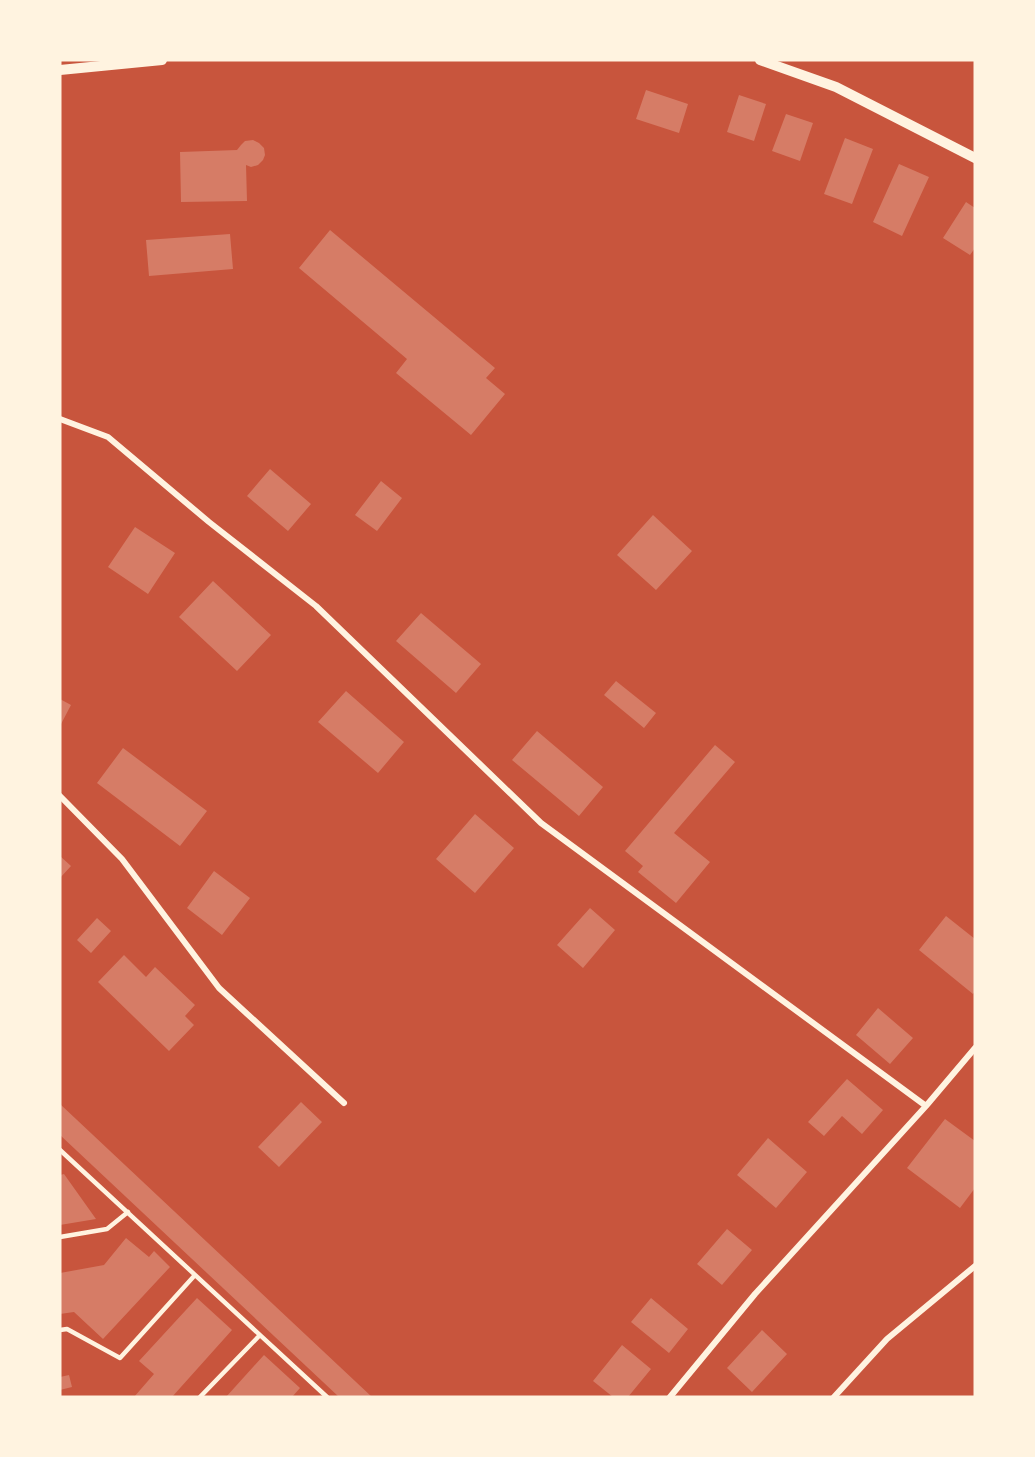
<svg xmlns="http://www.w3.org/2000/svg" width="1035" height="1457" font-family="'Exo 2',sans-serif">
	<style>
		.building { fill: #d67c66 }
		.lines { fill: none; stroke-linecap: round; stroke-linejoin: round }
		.service { stroke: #fff3e0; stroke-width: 4.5 }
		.minor { stroke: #fff3e0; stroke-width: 6 }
		.tertiary { stroke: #fff3e0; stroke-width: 10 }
	</style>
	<rect width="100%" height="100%" fill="#c8553d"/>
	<!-- building -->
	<path class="building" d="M 646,90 L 688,104 L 679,133 L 636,119 Z
		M 739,95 L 766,104 L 754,141 L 727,132 Z
		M 786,114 L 813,123 L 800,161 L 772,151 Z
		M 845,138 L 873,149 L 852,204 L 824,194 Z
		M 253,140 L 259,143 L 264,148 L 265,155 L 263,160 L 258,165 L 251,167 L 246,165 L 247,201 L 181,202 L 180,152 L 237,150 L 241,145 L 245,141 Z
		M 899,164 L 929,177 L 902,236 L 873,222 Z
		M 966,202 L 975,208 L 975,248 L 970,255 L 943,238 Z
		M 330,230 L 495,368 L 486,378 L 505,394 L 471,435 L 396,373 L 407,359 L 299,268 Z
		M 230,234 L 233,269 L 149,276 L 146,240 Z
		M 270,469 L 311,504 L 288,531 L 247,496 Z
		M 381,481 L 402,498 L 377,531 L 355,515 Z
		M 653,515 L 692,551 L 656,590 L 617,555 Z
		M 135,527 L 175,553 L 148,594 L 108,567 Z
		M 213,581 L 271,635 L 237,671 L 179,617 Z
		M 421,613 L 481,664 L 456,693 L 396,641 Z
		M 616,681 L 656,713 L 644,728 L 604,695 Z
		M 346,691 L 404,742 L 378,773 L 318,722 Z
		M 60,699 L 71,705 L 60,726 Z
		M 537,731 L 603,787 L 579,816 L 512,760 Z
		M 715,745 L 735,762 L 674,833 L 710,862 L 676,903 L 638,872 L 643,866 L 625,851 Z
		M 123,748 L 207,811 L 180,846 L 97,783 Z
		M 475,814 L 514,848 L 475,893 L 436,859 Z
		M 60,856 L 71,866 L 60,878 Z
		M 214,871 L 250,898 L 222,935 L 187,908 Z
		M 590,908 L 615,930 L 583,968 L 557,945 Z
		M 946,916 L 975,939 L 975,991 L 973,994 L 919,950 Z
		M 97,918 L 111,931 L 91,953 L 77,940 Z
		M 124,955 L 146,977 L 155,967 L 195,1005 L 185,1016 L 194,1025 L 169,1051 L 98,982 Z
		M 878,1008 L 913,1038 L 890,1064 L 856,1035 Z
		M 847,1079 L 883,1110 L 862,1134 L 842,1116 L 824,1136 L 808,1122 Z
		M 301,1102 L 322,1122 L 279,1167 L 258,1147 Z
		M 60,1104 L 372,1397 L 339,1397 L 60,1135 Z
		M 945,1119 L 975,1141 L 975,1188 L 960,1208 L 907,1168 Z
		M 768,1138 L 807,1172 L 776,1208 L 737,1175 Z
		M 64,1174 L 96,1219 L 60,1225 L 60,1175 Z
		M 727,1229 L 752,1250 L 722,1285 L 697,1264 Z
		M 126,1238 L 149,1257 L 154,1251 L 170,1267 L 103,1339 L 74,1312 L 60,1314 L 60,1273 L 104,1265 Z
		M 197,1298 L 232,1330 L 172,1397 L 134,1397 L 154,1374 L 139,1361 Z
		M 651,1298 L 688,1329 L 669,1353 L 631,1322 Z
		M 762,1330 L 787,1354 L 752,1392 L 727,1368 Z
		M 622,1345 L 651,1369 L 628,1397 L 613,1397 L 593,1381 Z
		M 264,1355 L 300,1388 L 292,1397 L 226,1397 Z
		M 69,1375 L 72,1387 L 60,1390 L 60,1377 Z"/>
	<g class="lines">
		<!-- service -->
		<path class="service" d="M 60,1150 L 327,1397
			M 60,1237 L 107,1229 L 128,1212
			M 60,1330 L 67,1329 L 120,1358 L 195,1275
			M 200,1397 L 260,1335"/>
		<!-- minor -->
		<path class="minor" d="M 60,419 L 108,437 L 209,522 L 316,606 L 541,823 L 926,1106
			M 60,796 L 122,859 L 219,988 L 344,1103
			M 670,1397 L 755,1294 L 926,1106 L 975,1048
			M 834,1397 L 887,1339 L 975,1266"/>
		<!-- tertiary -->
		<path class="tertiary" d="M 760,60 L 836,87 L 975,158
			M 60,70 L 162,60"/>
	</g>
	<!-- border -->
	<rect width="1035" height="1457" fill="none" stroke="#fff3e0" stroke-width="123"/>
</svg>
